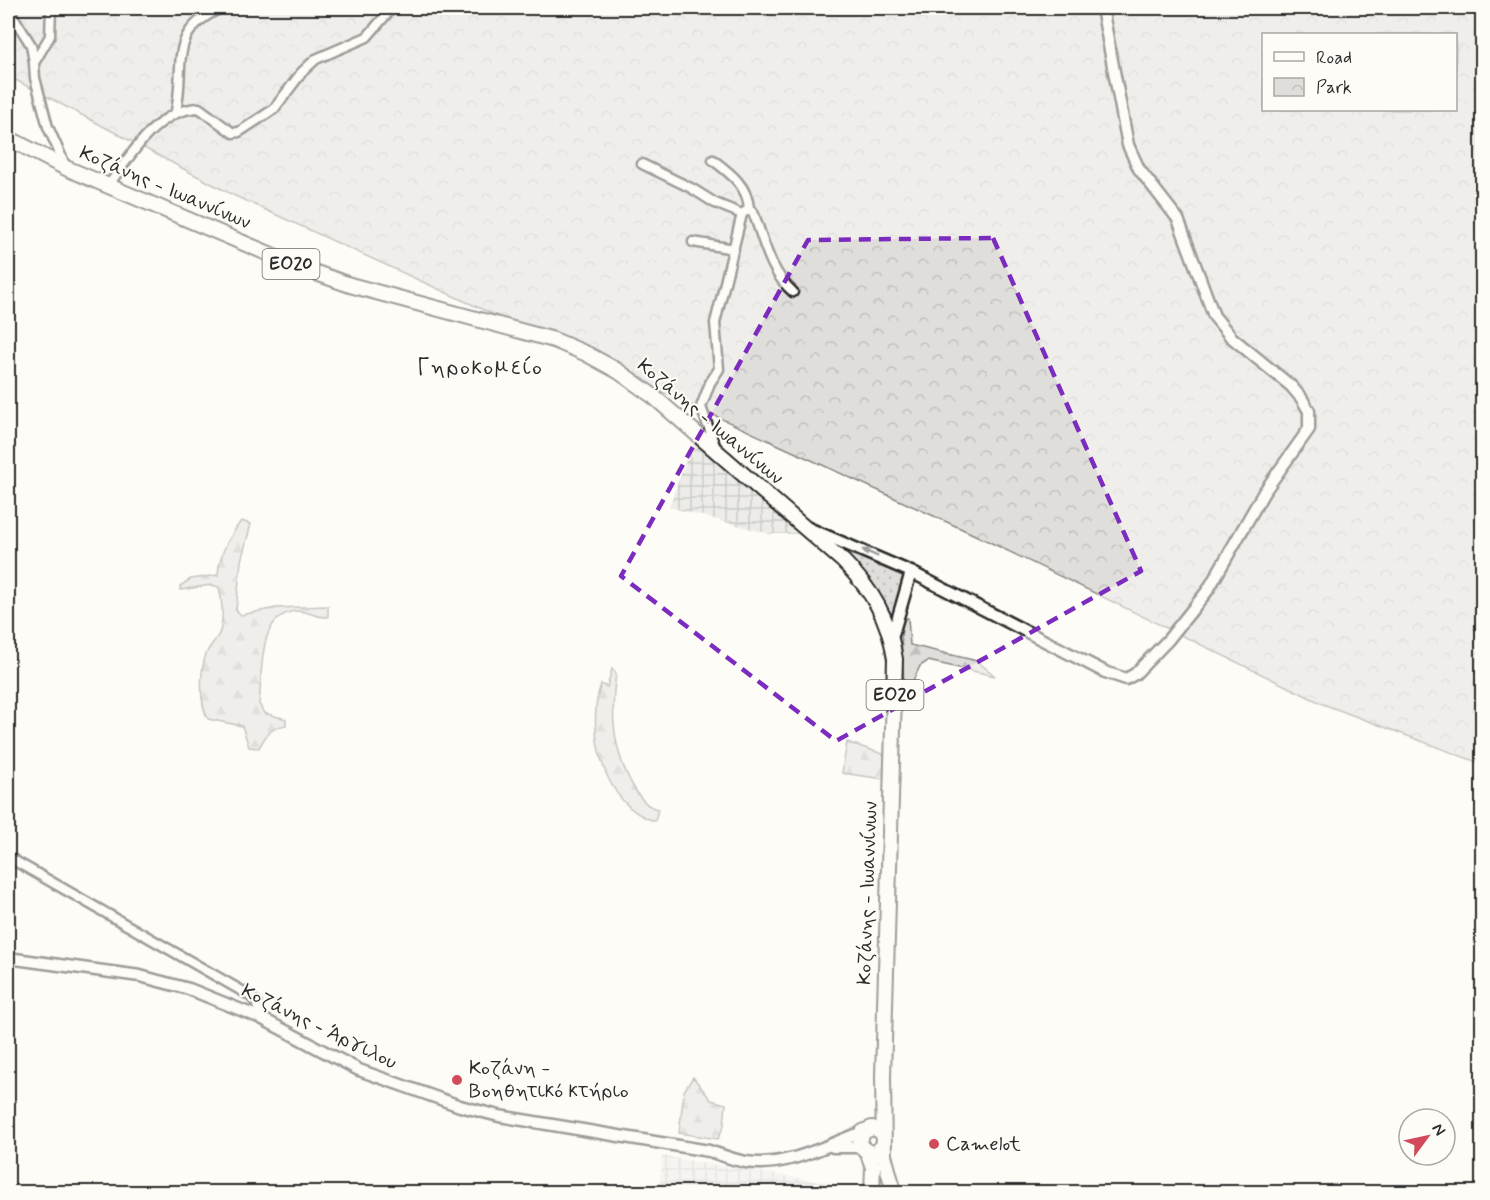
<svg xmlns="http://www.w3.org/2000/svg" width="1490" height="1200" font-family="Mynerve,sans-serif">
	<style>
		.industrial { fill: url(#industrial-grid) }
		.grass { fill: url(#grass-dots); stroke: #858482; stroke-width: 1.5 }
		.forest { fill: url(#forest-firs); stroke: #858482; stroke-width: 1.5 }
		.park { fill: url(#park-crowns); stroke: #858482; stroke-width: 1.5; fill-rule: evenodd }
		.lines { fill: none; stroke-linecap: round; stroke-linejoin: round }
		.minor-casing { stroke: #2b2b2b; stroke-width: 13 }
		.tertiary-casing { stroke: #2b2b2b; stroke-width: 15 }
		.primary-casing { stroke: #2b2b2b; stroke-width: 18 }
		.minor { stroke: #fdfcf7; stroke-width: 8 }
		.tertiary { stroke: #fdfcf7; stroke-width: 10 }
		.primary { stroke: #fdfcf7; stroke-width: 14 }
		.oneway { fill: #9e9e9b }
		.marked { fill: none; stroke: #7b2cbf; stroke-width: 4.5; stroke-dasharray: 12 8; stroke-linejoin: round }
		.poi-dot { fill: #d1495b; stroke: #fdfcf7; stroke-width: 2 }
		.labels { text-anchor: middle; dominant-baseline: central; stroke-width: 4.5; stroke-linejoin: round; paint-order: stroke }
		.shield { fill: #fdfcf7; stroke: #6a6a68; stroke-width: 1.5 }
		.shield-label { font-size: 18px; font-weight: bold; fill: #2b2b2b }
		.street-label { font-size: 20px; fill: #2b2b2b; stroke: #fdfcf7 }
		.poi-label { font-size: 20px; fill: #2b2b2b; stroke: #fdfcf7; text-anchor: start }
		.quarter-label { font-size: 22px; letter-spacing: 1.5px; fill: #2b2b2b; stroke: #fdfcf7 }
	</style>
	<defs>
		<pattern id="industrial-grid" width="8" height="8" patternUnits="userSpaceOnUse" patternTransform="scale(1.5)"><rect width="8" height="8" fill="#edece8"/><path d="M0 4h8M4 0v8" fill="none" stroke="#cbcbc7"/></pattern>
		<pattern id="grass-dots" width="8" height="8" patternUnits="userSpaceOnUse" patternTransform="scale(1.5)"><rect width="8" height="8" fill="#dfdeda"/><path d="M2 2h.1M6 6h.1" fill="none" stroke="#c0bfbb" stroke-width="1.8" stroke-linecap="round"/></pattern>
		<pattern id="forest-firs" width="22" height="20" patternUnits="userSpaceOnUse" patternTransform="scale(1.5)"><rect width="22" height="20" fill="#dfdeda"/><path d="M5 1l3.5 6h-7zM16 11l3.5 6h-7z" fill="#c0bfbb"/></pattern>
		<pattern id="park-crowns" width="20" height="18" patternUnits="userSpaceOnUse" patternTransform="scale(1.5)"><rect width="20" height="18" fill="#dfdeda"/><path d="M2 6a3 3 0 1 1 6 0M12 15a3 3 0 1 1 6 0" fill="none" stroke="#c0bfbb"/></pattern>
	</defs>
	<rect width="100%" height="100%" fill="#fdfcf7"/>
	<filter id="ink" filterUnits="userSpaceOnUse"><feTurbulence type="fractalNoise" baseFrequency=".0167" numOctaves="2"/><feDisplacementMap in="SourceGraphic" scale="12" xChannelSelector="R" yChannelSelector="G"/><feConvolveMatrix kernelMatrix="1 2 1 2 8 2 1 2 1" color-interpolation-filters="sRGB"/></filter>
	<g filter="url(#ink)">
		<!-- industrial -->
		<path class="industrial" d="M 693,441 L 800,534 L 770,534 L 669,507 Z
			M 662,1156 L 835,1184 L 837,1192 L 659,1192 Z"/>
		<!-- grass -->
		<path class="grass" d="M 846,554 L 876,559 L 906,574 L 893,617 L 871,580 Z"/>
		<!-- forest -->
		<path class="forest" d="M 241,521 L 251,524 L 241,561 L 236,610 L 241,615 L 276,608 L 328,606 L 328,617 C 316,618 306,610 296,611 C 256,615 263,675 259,704 L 264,713 L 286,719 L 286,725 C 271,728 266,734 259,748 L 249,747 L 242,726 L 208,719 C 199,703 200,671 206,654 C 209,647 215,641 219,634 C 224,621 222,601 219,587 L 211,585 L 180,590 L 180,586 L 191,579 L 218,575 C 219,554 229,538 241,521 Z
			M 908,618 L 910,645 L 977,661 L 995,676 L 928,661 L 920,666 L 911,685 L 904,686 L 901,636 L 903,619 Z
			M 612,669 L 616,673 C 610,714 613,752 634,788 C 639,797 648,808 658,809 L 655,821 C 604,808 585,730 601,684 L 607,687 Z
			M 847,742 L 886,755 L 884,779 L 842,773 Z
			M 693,1077 L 711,1100 L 726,1104 L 724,1125 L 718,1139 L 679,1133 L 684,1091 Z"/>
		<!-- park -->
		<path class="park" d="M 8,8 L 1482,8 L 1482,764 L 1323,704 L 973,534 L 233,195 L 8,76 ZM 1264,34 L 1456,34 L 1456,110 L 1264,110 Z"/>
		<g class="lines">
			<!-- minor casing -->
			<g class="minor-casing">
				<path id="minor" d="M 8,8 L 31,45 L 34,62
					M 51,8 L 50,36 L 34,63 L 35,78 L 48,127 L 66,167
					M 176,111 C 186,65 166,33 221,8
					M 713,160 C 730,173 748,186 749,209 L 753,212 C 764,240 769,271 793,292
					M 642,164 L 691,188 L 715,203 L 742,214
					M 108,186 C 131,155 157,109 199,108 L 233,133 L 239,132 L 274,109 L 302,72 L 316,59 L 367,37 L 392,8
					M 693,242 L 734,249
					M 716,448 L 701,407 L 710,383 L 719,369 L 715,323 L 742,214 L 749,209
					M 8,857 L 249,995 L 256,1002 L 261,1018"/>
			</g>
			<!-- tertiary casing -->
			<g class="tertiary-casing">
				<path id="tertiary" d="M 806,527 L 911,572 L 1105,672 L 1126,679 L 1135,674 L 1168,640 L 1208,590 L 1264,492 L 1309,429 L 1309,411 L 1302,399 L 1291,386 L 1231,337 L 1214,316 L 1178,219 L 1139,169 L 1128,145 L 1102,8
					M 892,638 L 911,572
					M 8,958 L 140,976 L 189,989 L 261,1018 L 359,1070 L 460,1106 L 499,1116 L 709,1151 C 722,1155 733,1160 746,1162 C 788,1168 825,1145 863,1132
					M 833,1147 L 862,1147"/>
			</g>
			<!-- primary casing -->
			<g class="primary-casing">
				<path id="primary" d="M 8,138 L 66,168 L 305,269 L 350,285 L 554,340 L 587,354 L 618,371 L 653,396 L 843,561 C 872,590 889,618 895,659 L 883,1076 L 884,1155 L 894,1192
					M 883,1135 L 879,1130 L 872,1128 L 863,1132 L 860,1141 C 862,1150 868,1154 877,1152 L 884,1144
					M 867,1151 L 873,1167 L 872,1192"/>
			</g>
			<!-- minor -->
			<use href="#minor" class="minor"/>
			<!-- tertiary -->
			<use href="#tertiary" class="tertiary"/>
			<!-- primary -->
			<use href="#primary" class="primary"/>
		</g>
		<!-- one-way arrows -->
		<defs><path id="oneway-solid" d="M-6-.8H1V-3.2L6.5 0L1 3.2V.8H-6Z" transform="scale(1.5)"/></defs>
		<use class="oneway" href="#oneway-solid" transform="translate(870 553) rotate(-156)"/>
	</g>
	<!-- marked area -->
	<path d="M0 0H1490V1200H0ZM 993,238 L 1141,571 L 836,741 L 621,576 L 808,240 Z" fill="#fdfcf7" fill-opacity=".55" fill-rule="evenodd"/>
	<path class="marked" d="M 993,238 L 1141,571 L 836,741 L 621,576 L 808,240 Z"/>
	<!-- markers -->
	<g class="poi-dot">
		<circle cx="457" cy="1080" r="6"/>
		<circle cx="934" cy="1144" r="6"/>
	</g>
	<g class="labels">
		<!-- shield labels -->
		<g class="shield">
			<rect x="262.5" y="249" width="57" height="30" rx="4.5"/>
			<rect x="866.5" y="680" width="57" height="30" rx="4.5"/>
		</g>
		<g class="shield-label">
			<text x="291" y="264">ΕΟ20</text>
			<text x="895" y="695">ΕΟ20</text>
		</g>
		<!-- street labels -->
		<g class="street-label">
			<text transform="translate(165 188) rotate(23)">Κοζάνης - Ιωαννίνων</text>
			<text transform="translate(710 422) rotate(40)">Κοζάνης - Ιωαννίνων</text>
			<text transform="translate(868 893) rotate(-88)">Κοζάνης - Ιωαννίνων</text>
			<text transform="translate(319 1027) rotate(26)">Κοζάνης - Άργιλου</text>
		</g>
		<!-- poi labels -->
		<g class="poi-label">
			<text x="469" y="1068">Κοζάνη -<tspan x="469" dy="23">Βοηθητικό κτήριο</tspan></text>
			<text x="946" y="1144">Camelot</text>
		</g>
		<!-- quarter labels -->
		<g class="quarter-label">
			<text x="480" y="368">Γηροκομείο</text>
		</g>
	</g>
	<!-- margin -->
	<rect width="1490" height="1200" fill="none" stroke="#fdfcf7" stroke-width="30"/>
	<rect x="15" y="15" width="1460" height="1170" fill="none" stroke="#2b2b2b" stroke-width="2" filter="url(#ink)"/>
	<!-- legend -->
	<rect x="1262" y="33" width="195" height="78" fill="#fdfcf7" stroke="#a9a8a5" stroke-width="1.5"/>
	<rect x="1274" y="52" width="30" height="9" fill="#fdfcf7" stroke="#a9a8a5" stroke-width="1.5"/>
	<text x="1316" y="63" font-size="18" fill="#2b2b2b">Road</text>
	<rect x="1274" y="78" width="30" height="18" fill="url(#park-crowns)" stroke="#a9a8a5" stroke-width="1.5"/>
	<text x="1316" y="93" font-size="18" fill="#2b2b2b">Park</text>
	<!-- north arrow -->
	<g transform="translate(1427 1137) rotate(57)"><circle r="28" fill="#fdfcf7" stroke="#a9a8a5" stroke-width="1.5"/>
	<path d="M0-4.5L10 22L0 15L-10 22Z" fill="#d1495b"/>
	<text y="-9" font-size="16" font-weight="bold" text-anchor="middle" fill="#2b2b2b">N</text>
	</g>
</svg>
